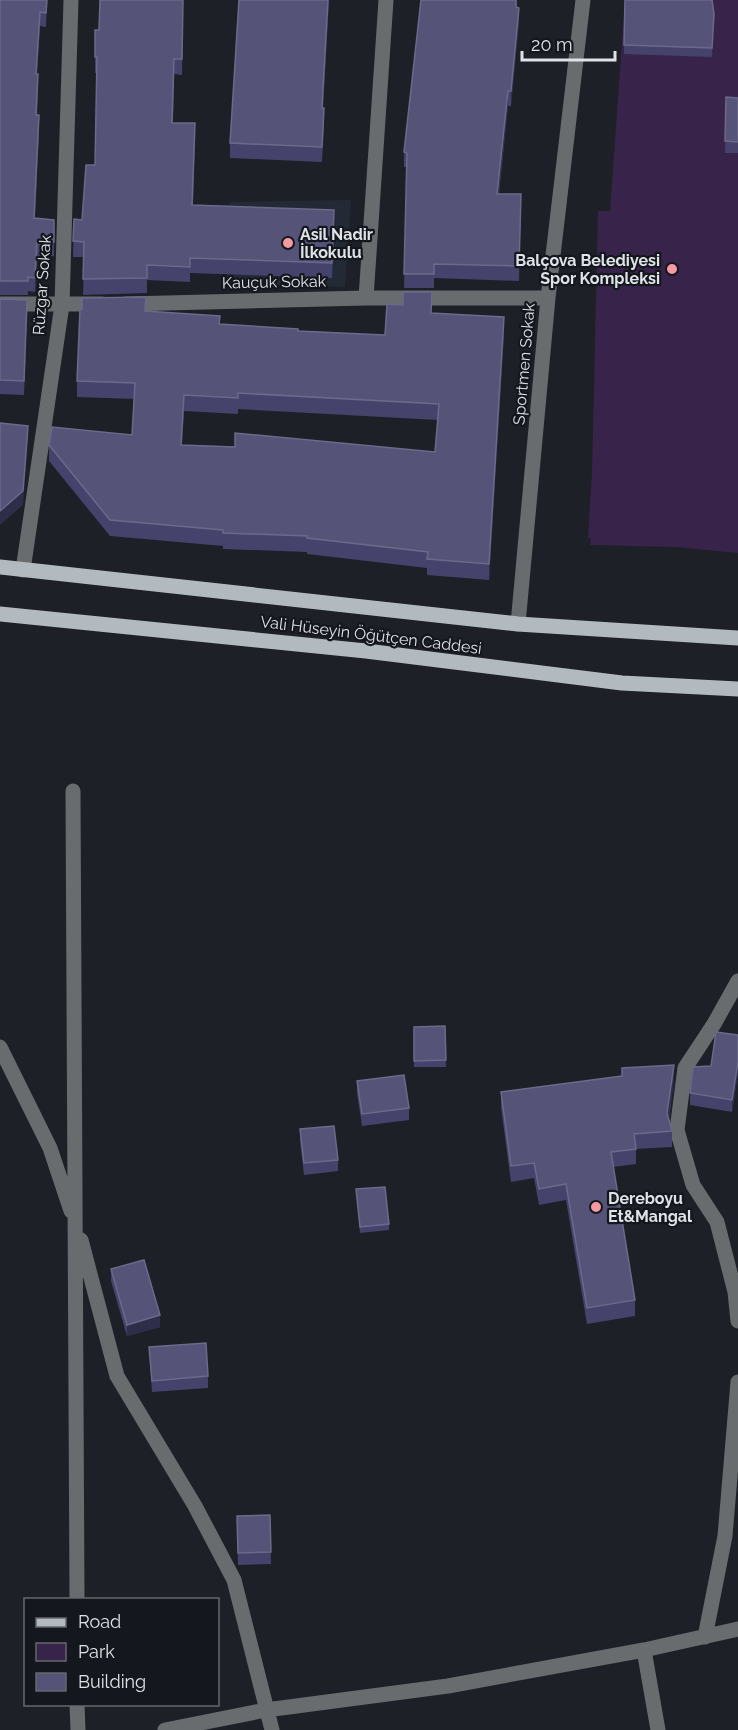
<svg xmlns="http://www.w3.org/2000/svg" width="738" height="1730" font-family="Raleway,sans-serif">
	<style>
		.built { fill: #242a35 }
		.green { fill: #38244a }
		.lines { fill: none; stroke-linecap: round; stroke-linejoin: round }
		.minor { stroke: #696c6f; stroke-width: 15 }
		.major { stroke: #b3babf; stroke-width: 15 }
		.wall { fill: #45426b; fill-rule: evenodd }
		.shaded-wall { fill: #2e2d4a }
		.building { fill: #555378; stroke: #6b6a8a; stroke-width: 1.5; fill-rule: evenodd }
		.poi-dot { fill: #f49aa0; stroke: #14171d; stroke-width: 2 }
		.labels { text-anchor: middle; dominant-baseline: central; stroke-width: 4.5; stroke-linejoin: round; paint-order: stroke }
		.poi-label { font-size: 16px; font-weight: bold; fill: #dfe2e6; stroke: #14171d; text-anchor: start }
		.street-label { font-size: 16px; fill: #dfe2e6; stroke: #14171d }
	</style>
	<rect width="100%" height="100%" fill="#1d2026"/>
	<!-- built -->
	<path class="built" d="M 351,200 L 345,287 L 227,284 L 229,202 Z"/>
	<!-- green -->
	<path class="green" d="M 625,0 L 738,0 L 738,553 L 676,547 L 590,545 L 591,538 L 588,538 L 592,472 L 598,211 L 610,211 Z"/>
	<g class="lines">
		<!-- minor -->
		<path class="minor" d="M 366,298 L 386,0
			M 0,304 L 102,304
			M 126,304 L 366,298 L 548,298
			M 23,570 L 62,305 L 71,0
			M 518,624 L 548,298 L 583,0
			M 73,791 L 77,1600
			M 738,981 L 714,1024 L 685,1068 L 677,1130 L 693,1185 L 717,1222 L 735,1292 L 738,1321
			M 0,1047 L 50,1148 L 71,1211
			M 81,1240 L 117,1376 L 195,1506 L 234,1580 L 272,1730
			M 705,1637 L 725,1536 L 738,1382
			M 644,1650 L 658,1730
			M 77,1704 L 78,1730
			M 165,1730 L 266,1710 L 448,1686 L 644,1650 L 738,1629"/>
		<!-- major -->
		<path class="major" d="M 0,567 L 518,624 L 738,638
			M 0,614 L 366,651 L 622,683 L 738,689"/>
	</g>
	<!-- wall -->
	<path class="wall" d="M 0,0 L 47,0 L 46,27 L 40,26 L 37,74 L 38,88 L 37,115 L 39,129 L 35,218 L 54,220 L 54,256 L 37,256 L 35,292 L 28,291 L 28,295 L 0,295 Z
		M 183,0 L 182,75 L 174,74 L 173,123 L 195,139 L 193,205 L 334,225 L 332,278 L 190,273 L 190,282 L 147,280 L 147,293 L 83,295 L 84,257 L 73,257 L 74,219 L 82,220 L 95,165 L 97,73 L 95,73 L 95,30 L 99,30 Z
		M 239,0 L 329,0 L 323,108 L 324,124 L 322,162 L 230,158 L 230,143 Z
		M 421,0 L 517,0 L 516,7 L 519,22 L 511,106 L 508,106 L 499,194 L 521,209 L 519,281 L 434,278 L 434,288 L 404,288 L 407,167 L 404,167 L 404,152 Z
		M 625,0 L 714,14 L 712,57 L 624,54 Z
		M 726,97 L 738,98 L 738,153 L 725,153 Z
		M 0,299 L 27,314 L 24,395 L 0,394 Z
		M 146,311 L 220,324 L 298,331 L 385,335 L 432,313 L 504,333 L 489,580 L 427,575 L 427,568 L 307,554 L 307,552 L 223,549 L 223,546 L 110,536 L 49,461 L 49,445 L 132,435 L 134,399 L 77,397 L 77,381 ZM 238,409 L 438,420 L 435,452 L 182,445 L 184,411 L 238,414 Z
		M 445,1026 L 446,1067 L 414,1067 L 414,1027 Z
		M 738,1035 L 738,1073 L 732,1112 L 690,1105 L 690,1093 L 711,1066 Z
		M 674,1080 L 669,1119 L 672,1131 L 672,1147 L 636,1149 L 636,1164 L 613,1167 L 635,1300 L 635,1316 L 587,1324 L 566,1200 L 539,1205 L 534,1178 L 511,1182 L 501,1108 L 501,1092 Z
		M 357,1081 L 409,1108 L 409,1120 L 362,1126 L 357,1093 Z
		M 300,1129 L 338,1160 L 338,1171 L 304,1175 L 300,1141 Z
		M 356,1189 L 389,1224 L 389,1230 L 360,1233 Z
		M 111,1269 L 160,1327 L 127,1336 L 111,1281 Z
		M 149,1347 L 208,1376 L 208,1388 L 152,1392 Z
		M 270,1515 L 271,1564 L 238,1565 L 237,1516 Z"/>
	<!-- shaded-wall -->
	<path class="shaded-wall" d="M 328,0 L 329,0 L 322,124 L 322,108 Z
		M 519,8 L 519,22 L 511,106 L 511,91 Z
		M 40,12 L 40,26 L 36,88 L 36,74 Z
		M 508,91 L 508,106 L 497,208 L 497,194 Z
		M 39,115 L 39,129 L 34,232 L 34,218 Z
		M 37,242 L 37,256 L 35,292 L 35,278 Z
		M 27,300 L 27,314 L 24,395 L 24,381 Z
		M 504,317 L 504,333 L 489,580 L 489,564 Z
		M 184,395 L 184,411 L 181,461 L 181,445 Z
		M 28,426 L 28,440 L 23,505 L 0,525 L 0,511 Z
		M 738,1062 L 738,1073 L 732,1112 L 732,1100 Z
		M 674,1065 L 674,1080 L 667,1129 L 667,1113 Z
		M 160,1315 L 160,1327 L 127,1336 L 127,1325 Z"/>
	<!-- building -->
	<path class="building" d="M 0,0 L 47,0 L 46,13 L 40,12 L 36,74 L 38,74 L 36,115 L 39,115 L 34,218 L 54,220 L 54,242 L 37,242 L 35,278 L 28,277 L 28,281 L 0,281 Z
		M 100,0 L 183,0 L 182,59 L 174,59 L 172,123 L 195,123 L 192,205 L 334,210 L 332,263 L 190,258 L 190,267 L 147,265 L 147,278 L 83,279 L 84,242 L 73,241 L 74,219 L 82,220 L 86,165 L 95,165 L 97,57 L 95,57 L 95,30 L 99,30 Z
		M 239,0 L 328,0 L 322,108 L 324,108 L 322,147 L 230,143 Z
		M 421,0 L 516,0 L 516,7 L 519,8 L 511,91 L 508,91 L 497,194 L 521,194 L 519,266 L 434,264 L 434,274 L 404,274 L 407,153 L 404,152 Z
		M 625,0 L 712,0 L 714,14 L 712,48 L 624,45 Z
		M 726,97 L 738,98 L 738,142 L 725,141 Z
		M 403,292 L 432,292 L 431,313 L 504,317 L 489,564 L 427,559 L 428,552 L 307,538 L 307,536 L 223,533 L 223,530 L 110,520 L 49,445 L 52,427 L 132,435 L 135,383 L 77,381 L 80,309 L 82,309 L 82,298 L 146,297 L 145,311 L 220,316 L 219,324 L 298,329 L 298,331 L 385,335 L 387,304 L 403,305 ZM 238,393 L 439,404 L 435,452 L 235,433 L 235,447 L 181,445 L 184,395 L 238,398 Z
		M 0,299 L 27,300 L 24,381 L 0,380 Z
		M 0,423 L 28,426 L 23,491 L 0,511 Z
		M 445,1026 L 446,1060 L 414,1061 L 414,1027 Z
		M 716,1032 L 738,1035 L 738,1062 L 732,1100 L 690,1093 L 693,1067 L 711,1066 Z
		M 674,1065 L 667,1113 L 672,1131 L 634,1134 L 636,1149 L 611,1152 L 635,1300 L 587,1308 L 566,1184 L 539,1189 L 534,1163 L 511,1166 L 501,1092 L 622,1076 L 622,1068 Z
		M 404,1075 L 409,1108 L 362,1114 L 357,1081 Z
		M 334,1126 L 338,1160 L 304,1163 L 300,1129 Z
		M 385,1187 L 389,1224 L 360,1227 L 356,1189 Z
		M 144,1260 L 160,1315 L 127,1325 L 111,1269 Z
		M 206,1343 L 208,1376 L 152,1381 L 149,1347 Z
		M 270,1515 L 271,1552 L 238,1553 L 237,1516 Z"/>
	<!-- markers -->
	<g class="poi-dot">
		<circle cx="288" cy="243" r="6"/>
		<circle cx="672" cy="269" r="6"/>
		<circle cx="596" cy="1207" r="6"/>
	</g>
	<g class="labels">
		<!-- poi labels -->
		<g class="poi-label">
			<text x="300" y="234">Asil Nadir<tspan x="300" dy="18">İlkokulu</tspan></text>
			<text x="660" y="260" text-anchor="end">Balçova Belediyesi<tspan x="660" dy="18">Spor Kompleksi</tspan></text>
			<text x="608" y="1198">Dereboyu<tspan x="608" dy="18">Et&amp;Mangal</tspan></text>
		</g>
		<!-- street labels -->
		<g class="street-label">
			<text transform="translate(274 282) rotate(-1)">Kauçuk Sokak</text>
			<text transform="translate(42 285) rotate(-86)">Rüzgar Sokak</text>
			<text transform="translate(524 364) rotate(-85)">Sportmen Sokak</text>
			<text transform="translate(371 635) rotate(7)">Vali Hüseyin Öğütçen Caddesi</text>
		</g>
	</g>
	<!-- legend -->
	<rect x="24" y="1598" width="195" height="108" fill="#14171d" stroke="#65686d" stroke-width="1.5"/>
	<rect x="36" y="1618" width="30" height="9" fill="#b3babf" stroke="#65686d" stroke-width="1.5"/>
	<text x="78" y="1628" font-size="18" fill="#dfe2e6">Road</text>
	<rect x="36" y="1643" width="30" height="18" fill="#38244a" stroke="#65686d" stroke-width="1.5"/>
	<text x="78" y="1658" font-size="18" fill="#dfe2e6">Park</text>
	<rect x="36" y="1673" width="30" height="18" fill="#555378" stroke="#65686d" stroke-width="1.5"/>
	<text x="78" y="1688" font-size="18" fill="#dfe2e6">Building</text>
	<!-- scale -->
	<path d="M522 51v9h93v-9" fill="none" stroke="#dfe2e6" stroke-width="3"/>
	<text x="531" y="51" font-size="18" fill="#dfe2e6" stroke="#14171d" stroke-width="4.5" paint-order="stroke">20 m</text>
</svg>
